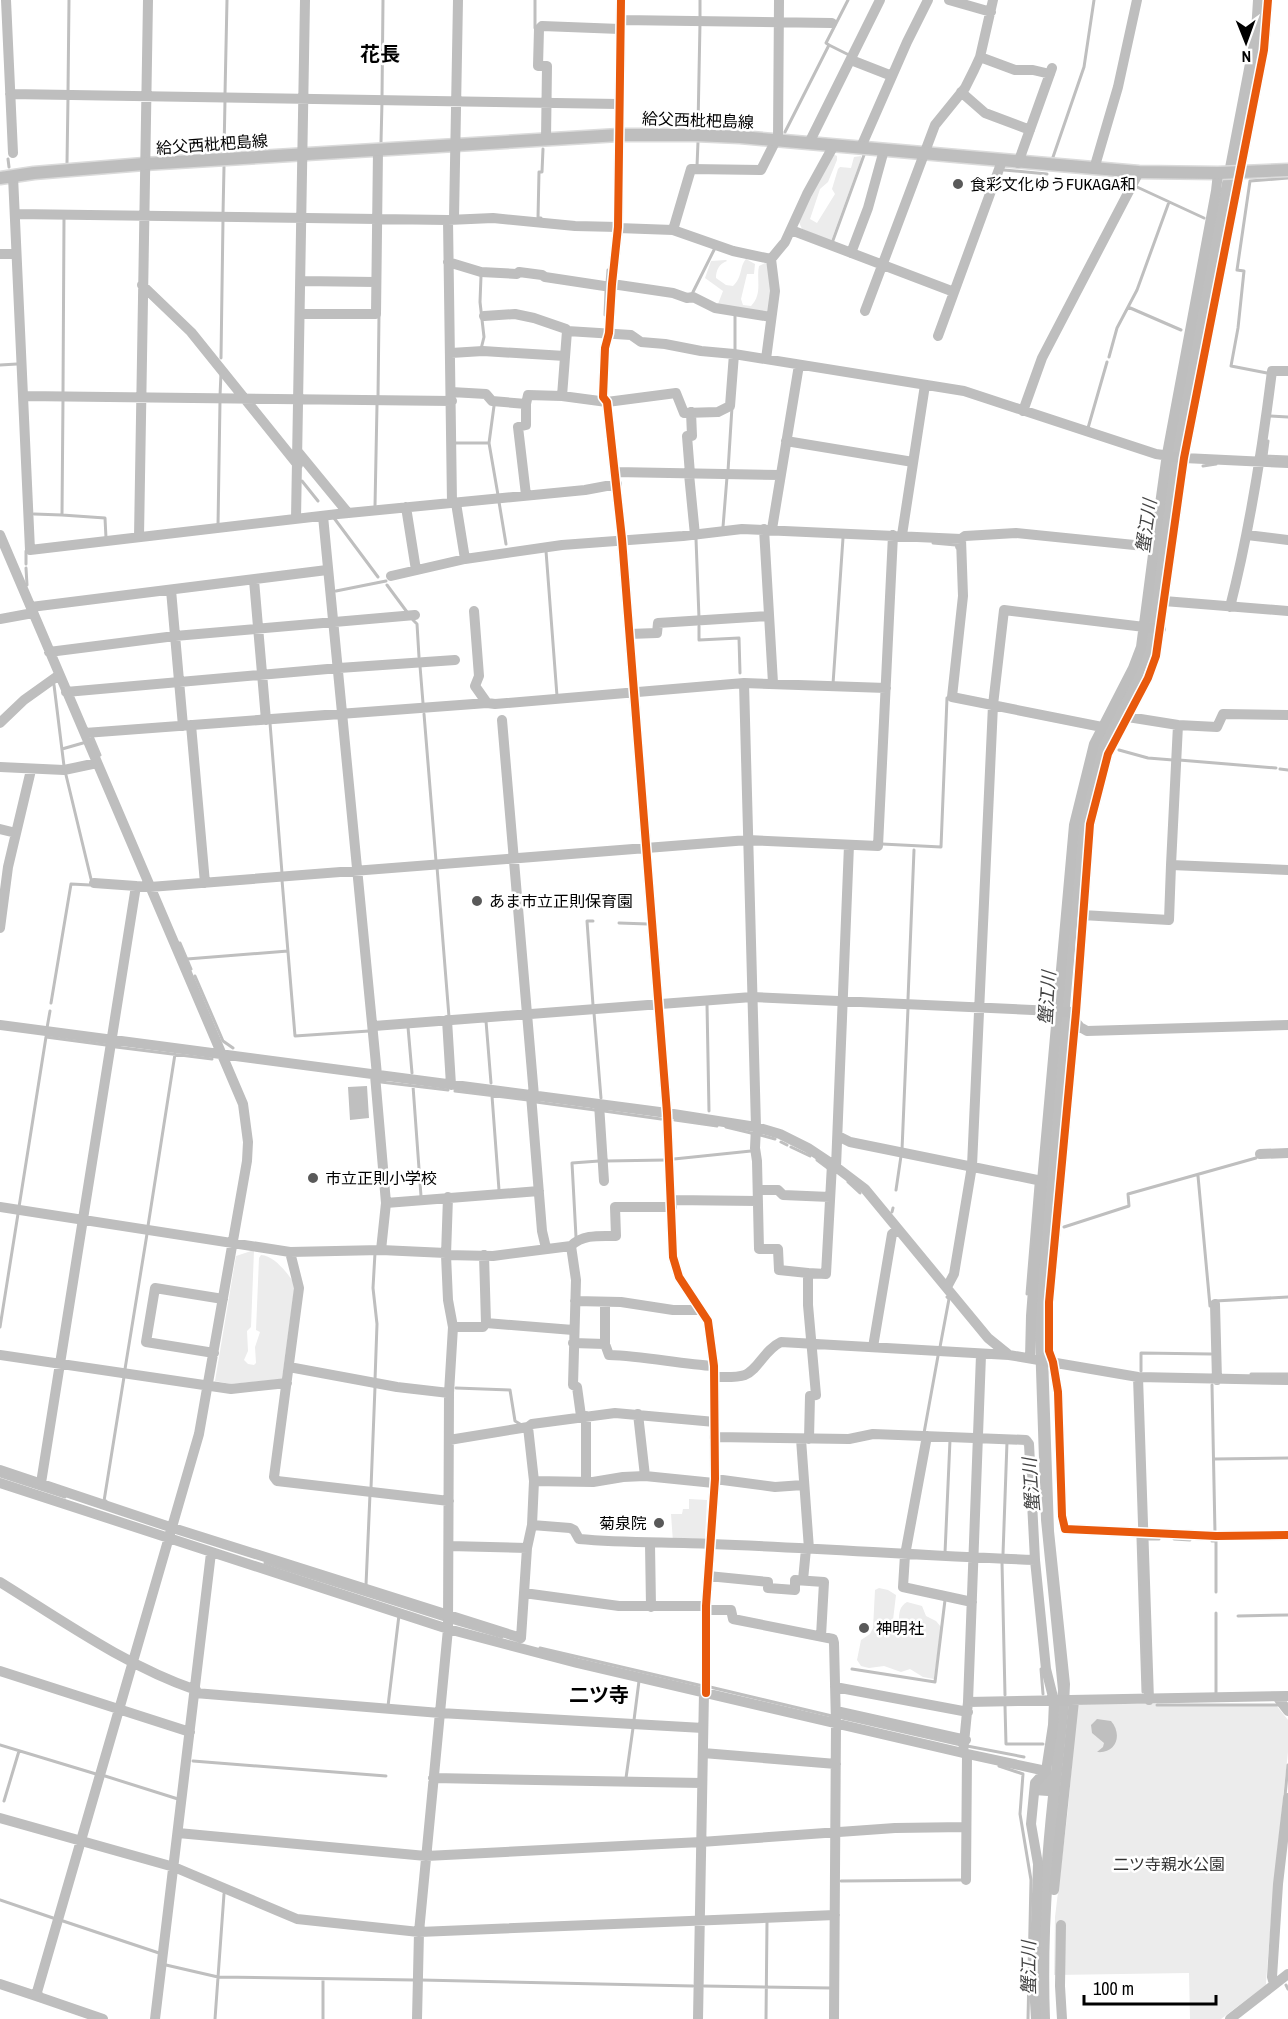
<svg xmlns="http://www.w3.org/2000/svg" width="1288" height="2019" font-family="'Archivo Narrow','Noto Sans JP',sans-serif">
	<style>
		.green { fill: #ececec }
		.water { fill: #bfbfbf }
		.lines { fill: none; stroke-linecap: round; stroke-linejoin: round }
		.stream { stroke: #bfbfbf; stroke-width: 3 }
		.major-casing { stroke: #dbdbdb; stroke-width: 15 }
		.minor { stroke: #bebebe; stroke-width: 10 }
		.major { stroke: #bebebe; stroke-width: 12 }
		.cycleway-casing { stroke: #fff; stroke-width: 11 }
		.cycleway { stroke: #e8590c; stroke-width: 8 }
		.poi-dot { fill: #595959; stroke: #fff; stroke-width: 2 }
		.labels { text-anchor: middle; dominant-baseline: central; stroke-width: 5; stroke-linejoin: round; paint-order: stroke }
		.street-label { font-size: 16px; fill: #000; stroke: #fff }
		.poi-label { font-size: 16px; fill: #000; stroke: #fff; text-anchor: start }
		.park-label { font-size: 16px; fill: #333; stroke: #fff }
		.water-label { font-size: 18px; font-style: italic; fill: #444; stroke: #fff }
		.quarter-label { font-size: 20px; font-weight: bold; fill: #000; stroke: #fff }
	</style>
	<rect width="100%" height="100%" fill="#fff"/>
	<!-- green -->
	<path class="green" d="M 833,154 L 837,156 L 837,160 L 828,182 L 820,189 L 810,219 L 817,223 L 835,194 L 832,189 L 838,169 L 840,167 L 851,168 L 854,157 L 861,156 L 861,159 L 831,241 L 802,229 L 798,220 Z
		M 746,259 L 755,264 L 754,274 L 747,274 L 741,299 L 743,305 L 751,306 C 763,294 756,279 759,266 L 765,263 L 768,264 L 772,285 L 769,314 L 718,304 L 723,291 L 705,278 L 711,261 L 726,260 L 727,261 C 719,264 716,270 716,278 L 726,285 L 733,286 C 743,277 739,267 746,259 Z
		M 254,1250 L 251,1327 L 247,1331 L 248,1351 L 244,1360 L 248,1364 L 254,1365 L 256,1363 L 255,1347 L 260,1332 L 256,1330 L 259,1258 L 261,1255 C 275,1256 287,1273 295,1284 L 282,1379 L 231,1384 L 215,1381 L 236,1256 Z
		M 689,1499 L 707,1500 L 705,1539 L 673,1542 L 671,1514 L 682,1514 L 683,1509 L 689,1509 Z
		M 879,1588 L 888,1590 L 896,1595 L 893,1620 L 890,1622 L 889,1630 L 898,1632 C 901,1621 895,1609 907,1602 L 922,1606 L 926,1616 L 936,1621 L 941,1627 L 934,1679 L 923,1677 L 910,1669 L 901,1672 L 884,1666 L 869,1668 L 861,1666 L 857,1660 L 861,1640 L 870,1634 L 873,1628 L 875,1590 Z
		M 1080,1704 L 1156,1704 L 1156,1706 L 1276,1705 L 1288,1720 L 1288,1752 L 1274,1883 L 1266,1982 L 1266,1985 L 1221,2019 L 1190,2019 L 1189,1973 L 1054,1975 L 1055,1917 L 1068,1809 L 1077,1706 Z"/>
	<!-- water -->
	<path class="water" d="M 1253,0 L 1264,0 L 1259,50 L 1153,650 L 1086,824 L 1070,1006 L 1072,1015 L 1048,1356 L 1054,1531 L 1070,1684 L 1069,1705 C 1058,1809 1046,1915 1050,2019 L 1039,2019 C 1036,1944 1040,1870 1048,1796 L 1034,1795 L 1035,1787 L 1051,1771 L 1058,1690 L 1041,1520 L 1034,1310 L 1077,824 L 1097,746 L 1135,669 L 1169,459 L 1251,32 Z
		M 367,1086 L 369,1118 L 350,1120 L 348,1087 Z
		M 1097,1719 L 1111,1721 C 1123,1735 1116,1754 1097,1752 L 1103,1747 L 1104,1743 L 1092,1733 L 1091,1725 Z"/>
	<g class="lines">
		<!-- stream -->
		<path class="stream" d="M 700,18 L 700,0
			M 535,28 L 535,0
			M 829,45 L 826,43 L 848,0
			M 68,92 L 69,0
			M 225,94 L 227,0
			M 382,98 L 383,0
			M 698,126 L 700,23
			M 785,132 L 829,45 L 849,55
			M 381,142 L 382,102
			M 224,152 L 225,100
			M 8,159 L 9,167
			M 1052,160 L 1084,67 L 1094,0
			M 67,163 L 68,98
			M 697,166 L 698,142
			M 1004,170 L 1047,174
			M 1137,187 L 1204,218
			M 223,214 L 224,167
			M 541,218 L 538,218 L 539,172 L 542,172 L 543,149
			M 832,243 L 864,155
			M 607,283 L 608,270
			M 693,292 L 715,248
			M 1128,307 L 1181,330
			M 605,315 L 606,291
			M 735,315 L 735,351
			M 481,349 L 484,337 L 480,302 L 481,276
			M 1109,357 L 1117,328 L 1137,290 L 1169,202
			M 221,358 L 223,220
			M 0,365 L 17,364
			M 1267,373 L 1231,366 L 1238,328 L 1244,271 L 1237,270 L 1250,181 L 1288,178
			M 63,393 L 64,218
			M 220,396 L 221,373
			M 378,397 L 379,315
			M 63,399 L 62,515 L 105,518 L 106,538
			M 494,406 L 489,443 L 498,495
			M 1270,416 L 1288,417
			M 1089,428 L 1088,428 L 1107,362
			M 1268,441 L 1266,456 L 1288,457
			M 454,443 L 489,443
			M 1203,466 L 1216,464
			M 728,471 L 732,407
			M 302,481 L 318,501
			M 499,502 L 506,544
			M 375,506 L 377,405
			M 34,514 L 62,515
			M 334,518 L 378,577
			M 218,526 L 220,401
			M 723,527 L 727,477
			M 696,539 L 699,618
			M 933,543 L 956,545 L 957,548
			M 26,551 L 26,564
			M 546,551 L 557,696
			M 26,568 L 27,585
			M 387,585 L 407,612
			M 336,591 L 386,581
			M 413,620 L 417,624 L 419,657
			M 699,626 L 699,640 L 739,638 L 740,673
			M 420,666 L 423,703
			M 833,684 L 843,538
			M 54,685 L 64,766
			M 424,714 L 436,861
			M 270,723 L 282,873
			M 92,736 L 100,755
			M 62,749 L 83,743
			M 1119,750 L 1148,758 L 1173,760
			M 1179,760 L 1276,768
			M 1280,769 L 1288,770
			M 66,775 L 91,879
			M 882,844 L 941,847 L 947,698
			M 437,867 L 449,1017
			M 282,880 L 295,1036 L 369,1031
			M 593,921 L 587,921 L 593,1005
			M 619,923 L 648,924
			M 180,943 L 191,969
			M 187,959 L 288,951
			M 195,976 L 223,1041 L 233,1048
			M 908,999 L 914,850
			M 51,1003 L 71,884 L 90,885
			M 707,1004 L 709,1111
			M 594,1013 L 601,1098
			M 484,1021 L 486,1021 L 491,1083
			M 408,1027 L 412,1073
			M 47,1028 L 50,1011
			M 116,1047 L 212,1059
			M 381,1082 L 448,1090
			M 413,1086 L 421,1196
			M 455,1091 L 528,1100
			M 492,1096 L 499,1190
			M 536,1102 L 595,1110
			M 604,1111 L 661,1119
			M 675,1120 L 717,1126
			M 726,1127 L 751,1133
			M 760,1135 L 775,1139
			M 781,1142 L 787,1145
			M 791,1147 L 810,1156
			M 902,1150 L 908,1008
			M 606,1159 L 606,1161 L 666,1160
			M 674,1159 L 751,1151
			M 817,1160 L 829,1169
			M 1198,1176 L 1210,1306
			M 848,1182 L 860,1193
			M 896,1190 L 901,1156
			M 19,1207 L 46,1037 L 106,1045
			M 892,1212 L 893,1208
			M 148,1226 L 175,1054
			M 1064,1227 L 1129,1206 L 1128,1194 L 1256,1158
			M 576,1237 L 572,1163 L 599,1161
			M 375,1253 L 373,1288 L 377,1324 L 375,1380
			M 1027,1294 L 1036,1185
			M 1215,1301 L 1288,1297
			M 0,1327 L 18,1214
			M 940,1347 L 949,1299 L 947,1297
			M 125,1369 L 147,1234
			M 1141,1371 L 1141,1353 L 1211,1354
			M 1251,1374 L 1288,1374
			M 1212,1385 L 1215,1533
			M 456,1388 L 510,1390 L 515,1421 L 520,1424
			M 924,1433 L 938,1356
			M 1214,1459 L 1288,1458
			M 0,1476 L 65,1497
			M 371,1488 L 375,1387
			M 106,1501 L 104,1501 L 124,1377
			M 1138,1538 L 1143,1692
			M 1149,1539 L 1159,1539
			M 1174,1539 L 1190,1540
			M 1212,1541 L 1216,1541 L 1216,1592
			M 945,1553 L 950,1440
			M 1003,1554 L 1007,1442
			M 1002,1562 L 1005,1695
			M 265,1563 L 445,1620
			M 366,1585 L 370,1494
			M 1238,1616 L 1288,1615
			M 451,1622 L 502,1637
			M 540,1648 L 703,1686
			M 852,1669 L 935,1682 L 945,1600
			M 1041,1669 L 1043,1694
			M 710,1687 L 832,1716
			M 1216,1693 L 1216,1613
			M 1157,1705 L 1278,1705
			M 388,1706 L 399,1615
			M 1005,1706 L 1006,1744 L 1043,1744
			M 838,1717 L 961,1745
			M 634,1720 L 639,1681
			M 0,1745 L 96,1774
			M 967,1746 L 1024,1757
			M 193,1761 L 386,1776
			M 999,1766 L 1023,1774 L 1020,1814 L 1031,1880 L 1028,2019
			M 105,1776 L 178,1799
			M 626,1778 L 633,1728
			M 1285,1796 L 1288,1765
			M 4,1801 L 19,1751
			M 841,1881 L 962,1880
			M 0,1900 L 53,1918
			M 63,1921 L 159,1953
			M 166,1965 L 218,1977 L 414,1980
			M 421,1980 L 693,1986
			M 1286,1985 L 1288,1989
			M 704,1986 L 831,1988
			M 215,2019 L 224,1894
			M 323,2019 L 323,1979
			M 766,2019 L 767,1922"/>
		<!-- major casing -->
		<g class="major-casing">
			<path id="major" d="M 0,178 L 34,173 L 144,164 L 619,135 L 695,135 L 740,137 L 1139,172 L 1218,173 L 1288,170"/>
		</g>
		<!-- minor -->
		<path class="minor" d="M 6,0 L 13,153
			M 621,0 L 618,227 L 612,284 L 609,333 L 605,348 L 603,397 L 607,402 L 622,539 L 667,1113 L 673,1257 L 679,1277 L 708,1321 L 714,1366 L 715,1479 L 706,1606 L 706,1693
			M 949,0 L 991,12
			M 1268,0 L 1264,50 L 1184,458 L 1156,656 L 1148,678 L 1108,754 L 1090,824 L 1076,1012 L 1049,1302 L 1049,1351 L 1053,1362 L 1058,1392 L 1062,1516 L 1065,1529 L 1216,1536 L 1288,1535
			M 621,20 L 832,23
			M 980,57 L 1015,70 L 1033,70 L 1050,74
			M 851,60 L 892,76
			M 961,92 L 985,113 L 1030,130
			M 10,94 L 619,104
			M 546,139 L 547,66 L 538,66 L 539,29 L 542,26 L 620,29
			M 778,140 L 779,0
			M 809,143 L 880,0
			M 861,147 L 907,42 L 928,0
			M 1018,163 L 1052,68
			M 1094,169 L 1118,87 L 1137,0
			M 13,176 L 30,550 L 338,514 L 585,490 L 617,484
			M 15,214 L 448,220
			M 454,218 L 458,0
			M 618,228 L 673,230 L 733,251 L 771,259 L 785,242 L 807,194 L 834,145
			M 673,230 L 691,169 L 761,170 L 776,140
			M 791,230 L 954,292
			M 851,253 L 868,208 L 884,150
			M 0,254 L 16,254
			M 448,262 L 481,272 L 517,274 L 519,272 L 542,275 L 545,277 L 611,287
			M 301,281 L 376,282
			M 612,284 L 673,293 L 687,298 L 693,297 L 715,308 L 771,317
			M 142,285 L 191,332 L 298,465
			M 865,311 L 935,125 L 965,88 L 974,70 L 980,57 L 993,0
			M 301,314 L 376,314 L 378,150
			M 484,316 L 515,314 L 534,318 L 566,329 L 567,331
			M 938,336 L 1002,161
			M 451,353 L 483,351 L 565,356
			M 766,359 L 775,291 L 771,259
			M 451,392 L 486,394 L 492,401 L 526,404 L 528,395 L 562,396 L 607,402 L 676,393 L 684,413 L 718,412 L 730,406 L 734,354
			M 24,396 L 452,401
			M 562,396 L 567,331 L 631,335 L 641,342 L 665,344 L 701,351 L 734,354 L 964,391 L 1156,454 L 1184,458 L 1288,463
			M 1023,411 L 1042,358 L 1139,172
			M 786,441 L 913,462
			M 298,452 L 348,513
			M 615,472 L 780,475
			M 689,474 L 695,535
			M 690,474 L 687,436 L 692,436 L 691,412
			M 526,495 L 518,427 L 526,425 L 526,404
			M 452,503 L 448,220 L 493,218 L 575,226 L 618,227
			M 456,503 L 465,559
			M 406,507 L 416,570
			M 323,516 L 377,1075
			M 296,519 L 305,0
			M 764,529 L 773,683
			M 772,529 L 799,365
			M 0,535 L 243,1104 L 248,1142 L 247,1161 L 199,1434 L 37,1992 L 39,1997 L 103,2019
			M 902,535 L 925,385
			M 1247,535 L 1288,540
			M 139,537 L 148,0
			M 961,539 L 965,536 L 1016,533 L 1154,547 L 1141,647 L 1133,668 L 1094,744 L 1074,825 L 1037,1237 L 1031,1316 L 1030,1358
			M 1154,547 L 1167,454 L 1216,191 L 1218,173
			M 391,576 L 465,559 L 562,545 L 683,536 L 742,529 L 961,539 L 963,596 L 952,697 L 1102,727
			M 254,580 L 266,720
			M 171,590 L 183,726
			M 1164,601 L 1288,611
			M 31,607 L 327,570
			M 1230,607 C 1250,529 1262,451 1272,371 L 1288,371
			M 474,611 L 479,676 L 475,686 L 487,703
			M 0,619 L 33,613
			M 629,634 L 657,633 L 658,623 L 769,616
			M 49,652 L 175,636 L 415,615
			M 744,683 L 756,1127 L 755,1148 L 757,1161 L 759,1249 L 778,1249 L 779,1270 L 808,1273
			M 66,692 L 339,668 L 455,660
			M 1128,717 L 1178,725 L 1217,727 L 1223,714 L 1288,715
			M 502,720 L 534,1096
			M 0,723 L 24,700 L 59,675
			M 191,725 L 205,883
			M 85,733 L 487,703 L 495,704 L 744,683 L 886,688
			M 0,767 L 64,770 L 97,763
			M 0,829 L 16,833
			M 1171,865 L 1178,725
			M 94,883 L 150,887 L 748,840 L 878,846 L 893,535
			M 1082,915 L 1169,920 L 1171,865 L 1288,870
			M 0,928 L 8,867 L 31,770
			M 447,1020 L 451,1085
			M 1074,1020 L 1080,1027 L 1087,1031 L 1288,1025
			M 0,1025 L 667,1113 L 756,1127 L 780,1134 L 808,1148 L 832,1164 L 865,1189 L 988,1338 L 1009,1355
			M 374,1026 L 752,997 L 1076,1012
			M 375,1075 L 386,1203 L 381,1250
			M 531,1095 L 542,1231 L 546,1248
			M 599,1104 L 604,1181
			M 838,1136 L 850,1142 L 1042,1181
			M 1260,1154 L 1288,1153
			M 836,1167 L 849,845
			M 758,1190 L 778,1190 L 783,1195 L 830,1197
			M 671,1200 L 758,1201
			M 386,1203 L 539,1191
			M 0,1207 L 290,1252 L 381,1250 L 446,1253
			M 571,1246 C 583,1234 600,1236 616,1236 L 615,1207 L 672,1207
			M 290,1252 L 299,1288 L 274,1477 L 277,1481 L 449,1501
			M 446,1255 L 493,1256 L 571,1246 L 576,1280 L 573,1385 L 577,1387 L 581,1416
			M 947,1287 L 954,1274 L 972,1166 L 993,705 L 1004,610 L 1161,629
			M 575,1301 L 621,1302 L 673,1310 L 699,1310
			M 1215,1304 L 1217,1380
			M 486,1323 L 573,1330
			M 453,1327 L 483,1327 L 486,1323 L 484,1255
			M 573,1343 L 605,1344 L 609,1355 C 645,1356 679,1364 714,1366
			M 605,1344 L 605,1302
			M 873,1347 L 892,1234 L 898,1229
			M 214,1353 L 146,1342 L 155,1288 L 223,1299
			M 0,1355 L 231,1389 L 287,1383
			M 289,1367 L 397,1387 L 449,1393
			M 715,1377 C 724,1377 736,1378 745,1375 C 759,1369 764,1350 781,1342 L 1009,1355 L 1138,1377 L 1288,1380
			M 1138,1377 L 1149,1700
			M 638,1414 L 645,1476
			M 586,1416 L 586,1482
			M 927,1436 L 905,1555 L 903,1587 L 972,1602
			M 714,1437 L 849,1439 L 873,1434 L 1026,1440 L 1029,1444 L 1035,1560 L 1046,1669 L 1054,1701 L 1053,1725 L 1046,1771 L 1035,1783 L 1031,1824 L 1038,1864 L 1034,1985 L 1036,2019
			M 801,1439 L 809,1549
			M 809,1439 L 810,1396 L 816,1395 L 808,1305 L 808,1273 L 826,1274 L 832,1164
			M 449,1440 L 528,1427 L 532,1424 L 615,1413 L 715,1422
			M 0,1470 L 173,1528 L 521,1638 L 527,1548 L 532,1525 L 534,1481 L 528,1427
			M 715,1479 L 775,1487 L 803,1485
			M 534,1481 L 593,1482 L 623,1477 L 645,1476 L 714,1483
			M 0,1483 L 448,1629 L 577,1663 L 963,1753 L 1046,1771
			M 41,1483 L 136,886
			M 532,1525 L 570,1528 L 574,1530 L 579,1539 C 623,1543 667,1542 711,1544 C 819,1548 927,1556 1035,1560
			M 650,1544 L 651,1607
			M 449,1546 L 527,1548
			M 708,1576 L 768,1582 L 768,1588 L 795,1590 L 795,1580 L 824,1582 L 821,1636
			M 803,1580 L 806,1549
			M 0,1582 C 63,1621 126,1666 196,1690
			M 524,1593 L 619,1606 L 706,1606
			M 706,1610 L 731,1610 L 733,1619 L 833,1639 L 834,1643 L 836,1724 L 834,2019
			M 0,1671 L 190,1732
			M 835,1687 L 968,1712
			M 195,1693 L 440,1713 L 703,1728
			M 1278,1698 L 1288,1711
			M 968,1702 L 1288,1696
			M 836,1711 L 966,1740
			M 703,1753 L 836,1764
			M 963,1753 L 968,1702 L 981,1355
			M 433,1778 L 702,1783
			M 0,1818 L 174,1867 L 297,1919 L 419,1932 L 835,1915
			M 178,1833 L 426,1856 L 701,1842 L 895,1828 L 966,1827
			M 966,1880 L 967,1754
			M 1054,1890 L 1074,1701
			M 1061,1925 L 1060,1986 L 1062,2019
			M 0,1984 L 39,1997
			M 1274,1984 L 1272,1977 L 1278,1884 L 1288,1798
			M 155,2019 L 211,1553
			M 417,2019 L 419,1932 L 448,1629 L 449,1393 L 453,1327 L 448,1300 L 446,1255 L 448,1197
			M 698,2019 L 704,1692
			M 1230,2019 L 1288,1974"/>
		<!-- major -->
		<use href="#major" class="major"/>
		<!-- cycleway casing -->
		<g class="cycleway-casing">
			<path id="cycleway" d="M 621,0 L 618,227 L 612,284 L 609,333 L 605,348 L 603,397 L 607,402 L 622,539 L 667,1113 L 673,1257 L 679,1277 L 708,1321 L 714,1366 L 715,1479 L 706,1606 L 706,1693
				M 1268,0 L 1264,50 L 1184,458 L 1156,656 L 1148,678 L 1108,754 L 1090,824 L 1076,1012 L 1049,1302 L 1049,1351 L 1053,1362 L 1058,1392 L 1062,1516 L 1065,1529 L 1216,1536 L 1288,1535"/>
		</g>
		<!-- cycleway -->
		<use href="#cycleway" class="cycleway"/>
	</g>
	<!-- markers -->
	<g class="poi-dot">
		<circle cx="958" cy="184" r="6"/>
		<circle cx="477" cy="901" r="6"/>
		<circle cx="313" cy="1178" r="6"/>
		<circle cx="659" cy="1523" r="6"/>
		<circle cx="864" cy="1628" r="6"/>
	</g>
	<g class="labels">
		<!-- street labels -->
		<g class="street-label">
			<text transform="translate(698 120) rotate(2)">給父西枇杷島線</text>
			<text transform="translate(212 144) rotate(-4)">給父西枇杷島線</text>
		</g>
		<!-- poi labels -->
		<g class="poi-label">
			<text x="970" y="184">食彩文化ゆうFUKAGA和</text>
			<text x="489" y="901">あま市立正則保育園</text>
			<text x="325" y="1178">市立正則小学校</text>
			<text x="647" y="1523" text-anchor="end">菊泉院</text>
			<text x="876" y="1628">神明社</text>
		</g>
		<!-- park labels -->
		<g class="park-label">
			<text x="1169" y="1864">二ツ寺親水公園</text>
		</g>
		<!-- water labels -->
		<g class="water-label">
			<text transform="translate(1146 526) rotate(-82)">蟹江川</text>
			<text transform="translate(1047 998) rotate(-86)">蟹江川</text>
			<text transform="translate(1031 1485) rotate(-94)">蟹江川</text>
			<text transform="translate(1028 1968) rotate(-90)">蟹江川</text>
		</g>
		<!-- quarter labels -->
		<g class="quarter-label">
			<text x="380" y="53">花長</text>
			<text x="599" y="1694">二ツ寺</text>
		</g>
	</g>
	<!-- north arrow -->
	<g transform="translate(1246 42) rotate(179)" stroke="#ffffff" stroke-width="4.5" paint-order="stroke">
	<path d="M0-4.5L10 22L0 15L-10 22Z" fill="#000000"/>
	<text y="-9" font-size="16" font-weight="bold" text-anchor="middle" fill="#000000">N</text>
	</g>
	<!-- scale -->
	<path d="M1084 1995v9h132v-9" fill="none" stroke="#000000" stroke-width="3"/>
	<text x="1093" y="1995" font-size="18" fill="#000000" stroke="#ffffff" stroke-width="4.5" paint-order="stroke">100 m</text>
</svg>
